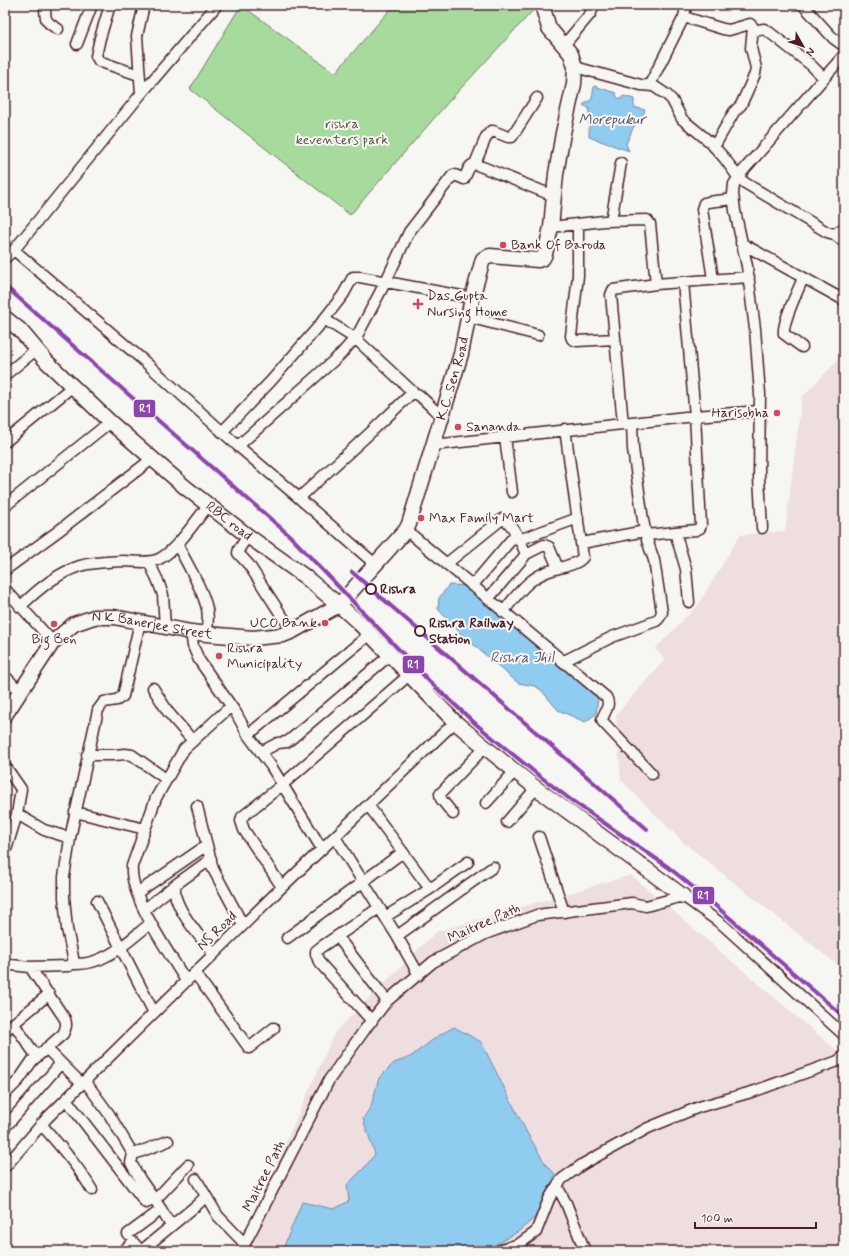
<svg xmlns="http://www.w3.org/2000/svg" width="849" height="1256" font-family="Mynerve,sans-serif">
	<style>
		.built { fill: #efdee0 }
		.green { fill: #a7db9e; stroke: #787d64 }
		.water { fill: #8fccef; stroke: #7387a1 }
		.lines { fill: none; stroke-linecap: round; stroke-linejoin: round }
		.street-casing { stroke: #4a1f2b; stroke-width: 13 }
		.secondary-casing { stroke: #4a1f2b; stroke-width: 17 }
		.street { stroke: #f6f6f2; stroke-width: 10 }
		.secondary { stroke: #f6f6f2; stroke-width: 14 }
		.rail-1-casing { stroke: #f6f6f2; stroke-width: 7 }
		.rail-1 { stroke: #8e44ad; stroke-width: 4 }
		.poi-dot { fill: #d1495b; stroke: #f6f6f2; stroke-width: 1.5 }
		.stop-dot { fill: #f6f6f2; stroke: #4a1f2b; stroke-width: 2 }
		.labels { text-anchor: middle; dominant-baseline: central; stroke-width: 4; stroke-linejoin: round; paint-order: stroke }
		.park-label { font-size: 14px; fill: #614e48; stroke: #f6f6f2 }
		.poi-label { font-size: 14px; fill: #4a1f2b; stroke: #f6f6f2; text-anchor: start }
		.street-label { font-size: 14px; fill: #4a1f2b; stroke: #f6f6f2 }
		.stop-label { font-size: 14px; font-weight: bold; fill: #4a1f2b; stroke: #f6f6f2; text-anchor: start }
		.water-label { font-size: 15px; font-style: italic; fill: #5f5366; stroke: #f6f6f2 }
		.line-badge { stroke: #f6f6f2; stroke-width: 1.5 }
		.badge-label { font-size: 11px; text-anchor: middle; font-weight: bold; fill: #fff }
	</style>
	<rect width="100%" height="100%" fill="#f6f6f2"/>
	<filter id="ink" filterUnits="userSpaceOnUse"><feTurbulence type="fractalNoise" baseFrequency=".025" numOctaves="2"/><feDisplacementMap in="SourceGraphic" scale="8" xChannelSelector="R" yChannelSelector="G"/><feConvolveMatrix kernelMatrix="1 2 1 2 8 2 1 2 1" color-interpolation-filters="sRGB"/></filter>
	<g filter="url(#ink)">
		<!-- built -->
		<path class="built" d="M 844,348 L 844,970 L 683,842 L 621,780 L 616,715 L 665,659 L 655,649 L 698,605 L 740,535 L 785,531 L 802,397 L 839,359 Z
			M 631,875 L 844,1057 L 844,1251 L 237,1251 L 335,1032 L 436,932 Z"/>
		<!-- green -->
		<path class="green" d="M 241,5 L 335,73 L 394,5 L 538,5 L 450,100 L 350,215 L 190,89 Z"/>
		<!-- water -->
		<path class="water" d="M 594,86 L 616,93 L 617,98 L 622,99 L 623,96 L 634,99 L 634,107 L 645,110 L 640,122 L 634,126 L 626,144 L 629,151 L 589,137 L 589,108 L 583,105 L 592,99 Z
			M 449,585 L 472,586 L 591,689 L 598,698 L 596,714 L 585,722 L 558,710 L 541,690 L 535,686 L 518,683 L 460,633 L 438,609 L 439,598 Z
			M 454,1027 L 481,1042 L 526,1131 L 546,1165 L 555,1174 L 546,1208 L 519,1231 L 485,1251 L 282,1251 L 302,1202 L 334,1209 L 349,1201 L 347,1185 L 364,1168 L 375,1154 L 363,1119 L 371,1106 L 379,1078 L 394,1063 L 410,1057 L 438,1036 Z"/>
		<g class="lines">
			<!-- street casing -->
			<g class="street-casing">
				<path id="street" d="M 45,5 C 45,20 45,22 58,29
					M 110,5 L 100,38 L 96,56 L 99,61 L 104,63 L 139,75
					M 686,5 L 684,17 L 651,82 L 652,85 L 667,95 L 672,100 L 682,119 L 710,142 L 725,159 L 738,177 L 745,183 L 827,232 L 834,234 L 844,228
					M 803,5 L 833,38 L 844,46
					M 684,17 L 723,29 L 729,30 L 750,24 L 753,27 L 751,48 L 756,68 L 755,74 L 741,105 L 734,112 L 714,147
					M 753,31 L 764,29 L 769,32 L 811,65 L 824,78
					M 77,44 L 92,5
					M 564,45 L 591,13 L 593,5
					M 575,67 L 641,85 L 653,86
					M 141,94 L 137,36 L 144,5
					M 475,164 L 486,137 L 491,131 L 493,131 L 508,137 L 512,137 L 537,98
					M 611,221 L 621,163
					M 578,224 L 578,276 L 571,336 L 572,339 L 577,341 L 615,339
					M 551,227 L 604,221 L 647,220 L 650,224 L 656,284
					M 834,234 L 844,242
					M 741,243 L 842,299
					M 14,250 L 144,361 L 238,446 L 299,498 L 370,433 L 411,394 L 417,394 L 420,396 L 442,417
					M 5,258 L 14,250 L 141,94 L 217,5
					M 713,279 L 702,209 L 704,203 L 708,202 L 733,199
					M 468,317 L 538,335
					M 324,319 L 356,339 L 414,393
					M 802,347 L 784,334 C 782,322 798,291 803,278
					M 5,375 L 37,349
					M 623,424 L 611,295 L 613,290 L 656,284 L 749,277
					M 222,432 L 271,381 L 318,327 L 343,295 L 353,277 L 360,277 L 472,298
					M 505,437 L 512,492
					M 5,442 L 73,386
					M 434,445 L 695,416 L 760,411
					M 238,446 L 341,354 L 357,336 L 386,281 L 409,232 L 453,175 L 455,175 L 464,179 C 467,174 468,165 475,164 L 554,196
					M 299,498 L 375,564
					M 5,506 L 110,422
					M 762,528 L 759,478 L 760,394 L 755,329 L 747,266 L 735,211 L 733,194 L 734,184 L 742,172 L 844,55
					M 406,530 L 606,697 C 611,705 605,711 602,719 L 603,722 L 652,774
					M 675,532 L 686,569 L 689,602
					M 646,535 L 696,530 L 700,528 L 701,525 L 695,416 L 683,282
					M 248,536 L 239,549 L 238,553 L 249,565 L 280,613 L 293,631
					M 519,540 L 578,518
					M 582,543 L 645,531
					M 177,544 C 186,562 203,589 207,609 C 209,617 207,626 207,634
					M 149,562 L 158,581 L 163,595 L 165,627
					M 446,564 L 502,519 C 513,522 522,545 526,554
					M 5,570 L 57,532 L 152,459
					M 472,586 L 516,534
					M 5,589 L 53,642
					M 488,599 L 523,558 L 526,554 L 544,545 L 549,547 L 558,568
					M 20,607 C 37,590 57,573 80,566 C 93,562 109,562 123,561 C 134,561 148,564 159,559 C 175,552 196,520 208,506
					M 503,612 C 516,596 528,578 549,571 C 557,568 578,565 583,557 L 565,429
					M 191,632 L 193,646 L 199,660 L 236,713 L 248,735 L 271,766 L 322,849
					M 562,662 L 612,637 L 656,621 C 660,618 661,616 662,612 L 654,560 L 647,540 L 643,520 L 633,449 L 632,423
					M 5,676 L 21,693
					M 153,688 L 168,712 L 193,741
					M 248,735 L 370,634
					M 261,752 L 278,743 L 287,742 L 291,739 L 390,655
					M 87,755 L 115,755 L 125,754 L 132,755 L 166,779
					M 5,766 L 21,789 L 17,814 L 5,853
					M 486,803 L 515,771
					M 368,805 L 430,889
					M 197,806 L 213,869 L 243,925
					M 75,812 L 145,829
					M 453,814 L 441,799 L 440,794 L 485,747
					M 507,822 L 536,788
					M 335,837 L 397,936 L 419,975
					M 539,837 L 564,912
					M 70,838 L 98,710 L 104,702 L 117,700 L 123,696 L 140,622
					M 175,885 C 175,889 175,894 176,898 C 182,917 201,938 214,954
					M 282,887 L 244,830 L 241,821 L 242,817 L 282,785 L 409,675
					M 137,893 L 207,845
					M 97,901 L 154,1013
					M 145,909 L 175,885 L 211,859
					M 385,917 L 430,889 L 468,862
					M 337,936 L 387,1001
					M 397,936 L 493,867
					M 287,938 L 403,852
					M 73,964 C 105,966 128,941 151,923
					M 5,967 L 11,965 L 30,967 L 69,966 L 74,962 L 67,929 L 64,897 L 64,877 L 70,839 L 67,837 L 44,830 L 17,814
					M 195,973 L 249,1048 L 274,1028
					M 186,981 C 170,954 129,897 132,866 L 156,798 L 184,749 L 231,706
					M 372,1021 L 319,962 L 316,954 L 316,951 L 321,947 L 379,908
					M 14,1024 L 37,1057
					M 5,1030 L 7,1029 L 49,994
					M 46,1048 L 82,1084
					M 85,1081 L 109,1114 L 133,1154 L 137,1153 L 168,1141
					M 5,1094 L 19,1080 L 32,1061 L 63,1034 C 66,1028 67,1025 65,1019 L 30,967
					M 66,1099 L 146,1203 L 153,1197
					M 8,1124 L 61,1063
					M 41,1124 C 59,1145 78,1166 92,1190
					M 5,1167 L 47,1118 L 282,887 L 455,722
					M 196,1179 L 218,1216 L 245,1244
					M 557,1186 L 566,1203 L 585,1251
					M 155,1200 L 188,1165
					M 161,1209 L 171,1226
					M 128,1234 L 158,1212 L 161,1209 L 140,1179 L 131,1163 L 133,1154
					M 123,1251 L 133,1242 L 141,1251
					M 141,1251 L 198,1204 L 206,1196
					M 241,1251 L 329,1080 L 368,1025 L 387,1001 L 433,962 L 485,934 L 537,915 L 632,903 L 646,906 L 683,896 L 723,925 L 844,1035
					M 498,1251 L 519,1244 L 536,1232 L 549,1199 L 557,1186 L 562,1179 L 583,1164 L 648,1128 L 699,1107 L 755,1091 L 838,1061 L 844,1056"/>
			</g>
			<!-- secondary casing -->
			<g class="secondary-casing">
				<g id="secondary">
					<path id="s1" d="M 5,318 L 20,330 L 47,362 L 110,422 L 185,487 L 248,536 L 304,576 L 339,605 L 359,623 L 455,722 L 485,747 L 536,788 L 683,896"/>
					<path id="s2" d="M 5,715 L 53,642 L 74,624 L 94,617 L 114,617 L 191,632 L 207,634 L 253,638 L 283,635 L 293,631 L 339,605 L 406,530 L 409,524 L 461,354 L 472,298 L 483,259 L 490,256 L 538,260 L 543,258 L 545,254 L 551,227 L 556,174 L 563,133 L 574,84 L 575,67 L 571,54 L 549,28 L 542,5"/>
				</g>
			</g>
			<!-- street -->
			<use href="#street" class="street"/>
			<!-- secondary -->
			<use href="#secondary" class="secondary"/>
			<!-- rail-1 casing -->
			<g class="rail-1-casing">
				<path id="rail-1" d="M 5,286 L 290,536 L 430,682 L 477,725 L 537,774 L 571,800 L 668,867 L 709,900 L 844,1017
					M 352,572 L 647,829"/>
			</g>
			<!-- rail-1 -->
			<use href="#rail-1" class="rail-1"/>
		</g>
	</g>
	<!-- markers -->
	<g class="poi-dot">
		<circle cx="503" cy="245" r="4"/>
		<path d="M416 298h4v4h4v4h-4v4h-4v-4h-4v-4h4z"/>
		<circle cx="777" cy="413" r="4"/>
		<circle cx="458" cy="427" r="4"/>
		<circle cx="421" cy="518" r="4"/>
		<circle cx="325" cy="623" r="4"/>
		<circle cx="54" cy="624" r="4"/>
		<circle cx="219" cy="656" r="4"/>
	</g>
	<g class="stop-dot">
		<circle cx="371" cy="589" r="5"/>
		<circle cx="420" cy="631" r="5"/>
	</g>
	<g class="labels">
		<!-- park labels -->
		<g class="park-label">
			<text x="342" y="124">rishra<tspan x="342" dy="16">keventers park</tspan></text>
		</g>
		<!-- poi labels -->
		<g class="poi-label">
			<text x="511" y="245">Bank Of Baroda</text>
			<text x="427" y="296">Das Gupta<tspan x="427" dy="16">Nursing Home</tspan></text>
			<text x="769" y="413" text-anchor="end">Harisobha</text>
			<text x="466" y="427">Sananda</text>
			<text x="429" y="518">Max Family Mart</text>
			<text x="317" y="623" text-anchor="end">UCO Bank</text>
			<text x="54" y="639" text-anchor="middle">Big Ben</text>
			<text x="227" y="648">Rishra<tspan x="227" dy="16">Municipality</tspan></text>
		</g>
		<!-- street labels -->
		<g class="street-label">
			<text stroke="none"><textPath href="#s2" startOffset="650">K.C. Sen Road</textPath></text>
			<text stroke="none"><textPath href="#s1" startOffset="303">RBC road</textPath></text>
			<text stroke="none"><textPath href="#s2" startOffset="195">N K Banerjee Street</textPath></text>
			<text transform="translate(484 923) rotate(-24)">Maitree Path</text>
			<text transform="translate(217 931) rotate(-44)">NS Road</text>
			<text transform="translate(264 1176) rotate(-63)">Maitree Path</text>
		</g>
		<!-- stop labels -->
		<g class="stop-label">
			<text x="380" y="589">Rishra</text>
			<text x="429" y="623">Rishra Railway<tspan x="429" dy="16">Station</tspan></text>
		</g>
		<!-- water labels -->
		<g class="water-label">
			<text x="612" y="120">Morepukur</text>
			<text x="522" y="658">Rishra Jhil</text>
		</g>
	</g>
	<g class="line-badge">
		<rect x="133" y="399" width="23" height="19" rx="4" fill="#8e44ad"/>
		<rect x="402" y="655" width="23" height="19" rx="4" fill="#8e44ad"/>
		<rect x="692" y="886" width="23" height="19" rx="4" fill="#8e44ad"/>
	</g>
	<g class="badge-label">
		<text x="145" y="412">R1</text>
		<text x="413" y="668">R1</text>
		<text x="703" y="899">R1</text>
	</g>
	<!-- margin -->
	<rect width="849" height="1256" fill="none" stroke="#f6f6f2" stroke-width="20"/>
	<rect x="10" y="10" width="829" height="1236" fill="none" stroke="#4a1f2b" stroke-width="1.5" filter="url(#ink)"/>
	<!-- north arrow -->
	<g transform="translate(803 46) rotate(129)" stroke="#f6f6f2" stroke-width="3" paint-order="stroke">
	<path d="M0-3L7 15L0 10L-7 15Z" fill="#4a1f2b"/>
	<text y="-6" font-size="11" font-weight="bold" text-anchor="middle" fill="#4a1f2b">N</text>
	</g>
	<!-- scale -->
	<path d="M695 1222v6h121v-6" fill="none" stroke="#4a1f2b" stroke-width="2"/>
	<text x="701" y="1222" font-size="12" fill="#4a1f2b" stroke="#f6f6f2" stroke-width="3" paint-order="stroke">100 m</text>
</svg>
